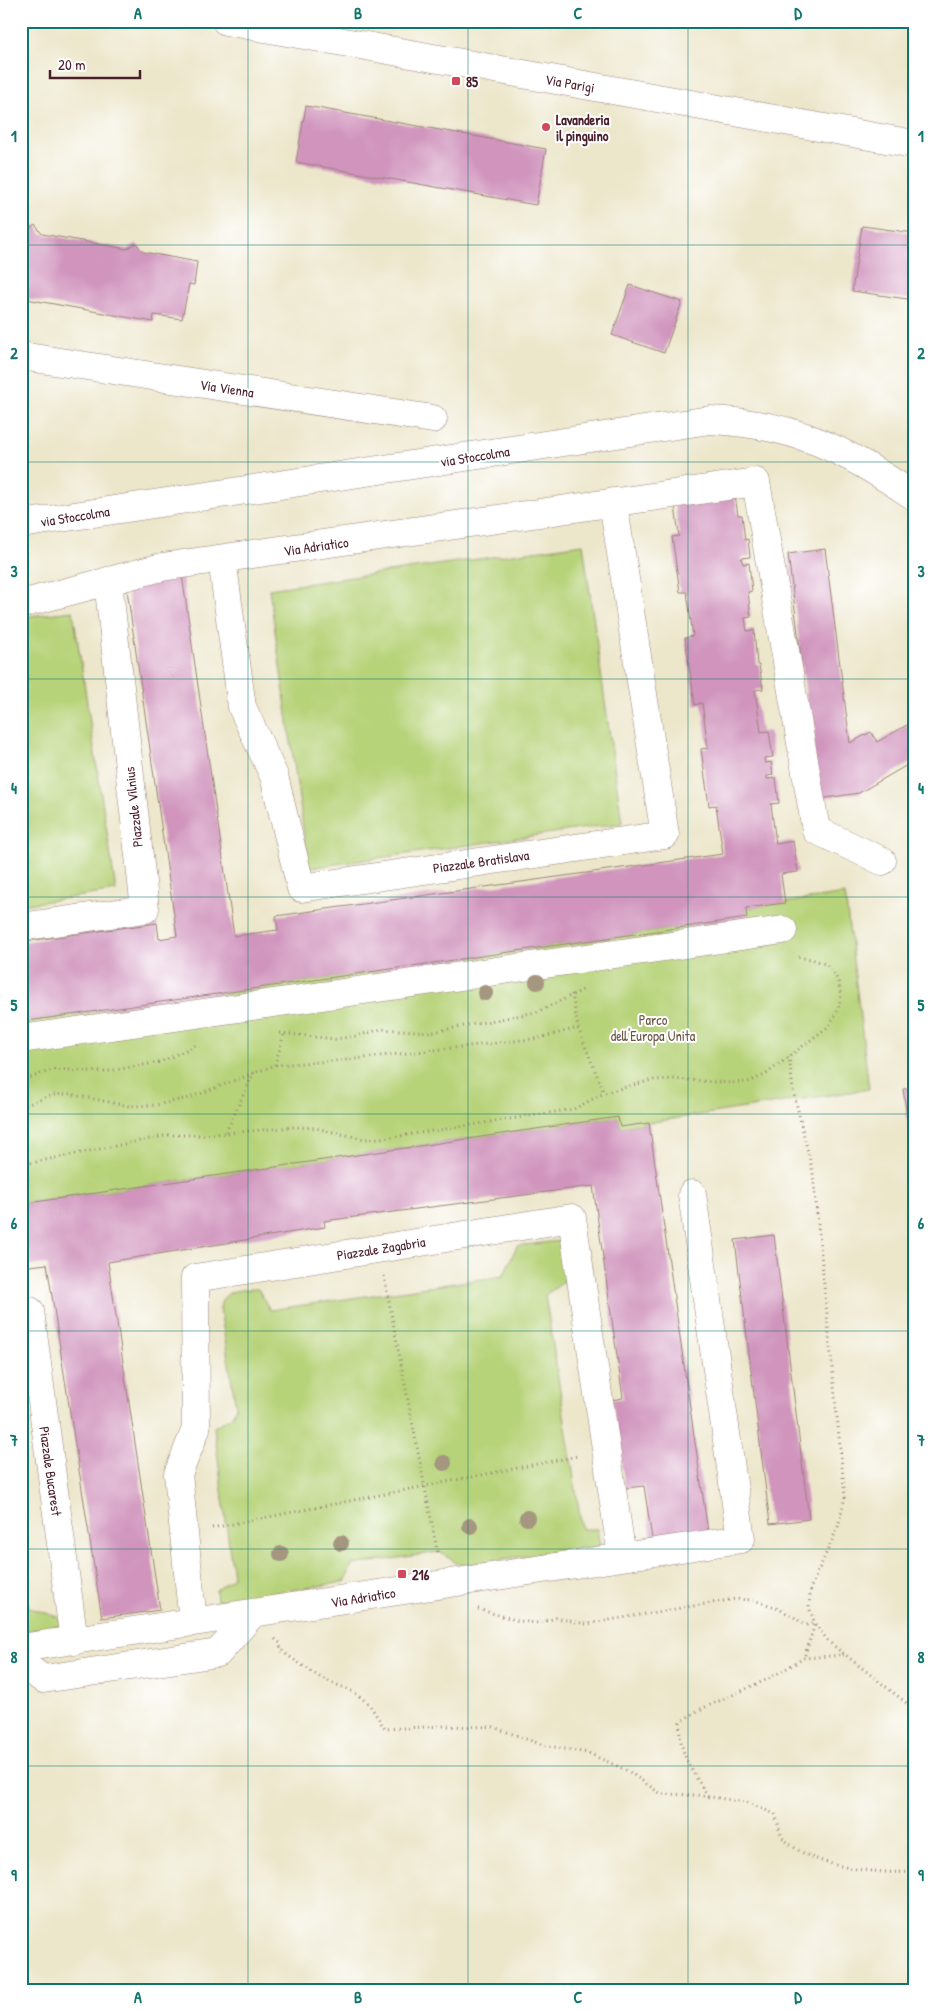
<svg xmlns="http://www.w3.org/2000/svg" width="935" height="2011" font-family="'Patrick Hand',sans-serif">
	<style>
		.green { fill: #b7d379; stroke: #807952 }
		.building { fill: #d094bd }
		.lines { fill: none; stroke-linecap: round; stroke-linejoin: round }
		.minor-casing { stroke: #9b827a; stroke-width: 29 }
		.path { stroke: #9b827a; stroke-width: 3; stroke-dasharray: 1 4; stroke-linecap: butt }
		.minor { stroke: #fff; stroke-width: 28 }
		.tree { fill: #a5967f }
		.grid { fill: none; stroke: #0f766e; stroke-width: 1; stroke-opacity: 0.55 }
		.poi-dot { fill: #d1495b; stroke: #fff; stroke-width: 2 }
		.labels { text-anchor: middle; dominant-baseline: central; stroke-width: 4; stroke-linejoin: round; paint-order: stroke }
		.poi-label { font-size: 14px; font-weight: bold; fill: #4a1f2b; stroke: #fff; text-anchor: start }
		.street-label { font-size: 14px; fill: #4a1f2b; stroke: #fff }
		.park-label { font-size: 14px; fill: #6b5542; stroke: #fff }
		.neatline { fill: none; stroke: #0f766e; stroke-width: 2 }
		.grid-label { font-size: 16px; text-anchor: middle; font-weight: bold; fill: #0f766e }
	</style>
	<rect width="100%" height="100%" fill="#fff"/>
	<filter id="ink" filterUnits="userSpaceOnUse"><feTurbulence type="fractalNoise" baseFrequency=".02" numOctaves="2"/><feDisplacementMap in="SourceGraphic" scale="10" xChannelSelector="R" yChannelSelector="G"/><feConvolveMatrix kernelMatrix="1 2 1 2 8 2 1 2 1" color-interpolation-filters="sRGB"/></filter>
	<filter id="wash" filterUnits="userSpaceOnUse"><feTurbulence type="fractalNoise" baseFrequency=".0096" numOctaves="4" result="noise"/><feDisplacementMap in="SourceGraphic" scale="20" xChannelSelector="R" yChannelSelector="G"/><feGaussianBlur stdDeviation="1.12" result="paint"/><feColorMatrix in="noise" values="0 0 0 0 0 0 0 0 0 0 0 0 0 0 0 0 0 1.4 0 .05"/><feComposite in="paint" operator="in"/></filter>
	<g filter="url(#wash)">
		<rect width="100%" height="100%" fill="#ece6ca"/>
		<!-- green -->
		<path class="green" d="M 583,544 L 622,823 L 309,868 L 269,589 Z
			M 73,611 L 116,891 L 21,905 L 21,617 Z
			M 845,894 L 869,1089 L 620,1127 L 618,1117 L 21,1204 L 21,1022 L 747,918 L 746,908 Z
			M 558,1241 L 562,1242 L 572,1276 L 545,1295 L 582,1529 L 597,1529 L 600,1546 L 460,1565 L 439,1552 L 432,1553 L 352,1565 L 345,1582 L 217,1601 L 216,1590 L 233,1577 L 214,1427 L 232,1416 L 236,1407 L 220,1309 C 222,1288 241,1290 258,1289 L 270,1310 L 503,1276 L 517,1246 Z
			M 21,1553 L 29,1608 L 59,1617 L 60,1626 L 21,1631 Z"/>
		<g id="blocks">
			<!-- building -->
			<path class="building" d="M 306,106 L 546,149 L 536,205 L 296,162 Z
				M 35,225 L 42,234 L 127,249 L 136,243 L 143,252 L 197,262 L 194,285 L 189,284 L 182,319 L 154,315 L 153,322 L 21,298 L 21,231 L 25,232 Z
				M 862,226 L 914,233 L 914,300 L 852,291 Z
				M 630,285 L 682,302 L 664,353 L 612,335 Z
				M 734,490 L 738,515 L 742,515 L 745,540 L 748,539 L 750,557 L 741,558 L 743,564 L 749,563 L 752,591 L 748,592 L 751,617 L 745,618 L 747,631 L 754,630 L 757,665 L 759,665 L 763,689 L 755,690 L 761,732 L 769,731 L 773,757 L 764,758 L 765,763 L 771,762 L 773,775 L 767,776 L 767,779 L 776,778 L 779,803 L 771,804 L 776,844 L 793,841 L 798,872 L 781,874 L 785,903 L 746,908 L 747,918 L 21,1022 L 21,942 L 157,923 L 159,939 L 177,936 L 126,583 L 182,575 L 234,936 L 278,930 L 276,916 L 723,854 L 716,805 L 709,806 L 701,749 L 708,748 L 702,703 L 695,705 L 685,638 L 693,636 L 687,592 L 680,592 L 672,537 L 679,536 L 674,498 Z
				M 825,549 L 850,743 L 871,732 L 877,742 L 914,721 L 914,761 L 859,793 L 819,799 L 788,554 Z
				M 914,1088 L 914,1158 L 913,1158 L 903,1089 Z
				M 618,1117 L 620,1127 L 649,1123 L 708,1532 L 652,1539 L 644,1486 L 625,1488 L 612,1400 L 623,1398 L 593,1186 L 324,1221 L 325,1227 L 108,1262 L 160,1610 L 102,1618 L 47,1264 L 21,1267 L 21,1204 Z
				M 774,1235 L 809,1519 L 770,1524 L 735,1240 Z"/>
		</g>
	</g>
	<g filter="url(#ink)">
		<use href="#blocks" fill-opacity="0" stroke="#9b827a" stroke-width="1"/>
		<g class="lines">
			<!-- minor casing -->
			<g class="minor-casing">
				<path id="minor" d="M 226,21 L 914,144
					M 21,356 L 433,419
					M 21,524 L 710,420 C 797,424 843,449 914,496
					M 222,559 L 242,707 L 274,776 L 301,888 L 665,835 L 613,502
					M 21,604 L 162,567 L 756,482 L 816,830 L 882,861
					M 21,927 L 145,909 L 108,581
					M 21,1039 L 783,930
					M 21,1312 L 30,1311 L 74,1641
					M 193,1622 L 178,1474 L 196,1429 L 195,1278 L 572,1218 L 622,1557
					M 21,1648 L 741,1539 L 692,1194
					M 21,1663 L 43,1679 L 218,1653 L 253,1613"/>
			</g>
			<!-- path -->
			<path class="path" d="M 572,994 L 578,1028 L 604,1093
				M 280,1033 L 335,1039 L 357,1036 L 381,1029 L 433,1032 L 537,1012 L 583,990
				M 789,1056 L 793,1090 L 813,1173 L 845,1497 L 838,1527 L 811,1587 L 809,1607 L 815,1624 L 829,1642 L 914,1709
				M 275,1065 L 284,1034
				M 21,1081 L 55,1069 L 104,1072 L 160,1062 L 199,1044
				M 21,1107 L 52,1095 L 69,1094 L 129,1106 L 156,1105 L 189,1098 L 275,1065 L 346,1060 L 540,1038 L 578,1028
				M 226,1132 L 254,1072
				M 21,1165 L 169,1135 L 203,1135 L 295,1127 L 316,1128 L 364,1139 L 393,1137 L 574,1109 L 604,1093 L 652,1080 L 673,1079 L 731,1083 L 748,1082 L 765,1075 L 829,1026 L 838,1010 L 841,996 L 838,980 L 827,965 L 812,959 L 795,957
				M 384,1276 L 438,1555
				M 212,1528 L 578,1456
				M 478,1609 L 519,1621 L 538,1623 L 556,1618 L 586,1624 L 735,1599 L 753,1600 L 772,1606 L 791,1615 L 805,1625 L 815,1624 L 804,1658
				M 275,1639 L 280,1643 L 281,1650 L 287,1655 L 321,1678 L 354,1692 L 369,1704 L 385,1729 L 445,1726 L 493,1727 L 543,1745 L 588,1753 L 628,1771 L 661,1794 L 697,1795 L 746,1802 L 775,1814 C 778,1821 779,1834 784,1839 C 812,1868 876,1874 914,1872
				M 708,1796 C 692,1771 678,1753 680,1722 L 699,1710 L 770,1678 L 804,1658 L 844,1655"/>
			<!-- minor -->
			<use href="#minor" class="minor"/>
		</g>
		<!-- trees -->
		<g class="tree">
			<circle cx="537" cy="982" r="8"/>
			<circle cx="485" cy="993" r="8"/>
			<circle cx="444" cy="1463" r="8"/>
			<circle cx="527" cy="1518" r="8"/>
			<circle cx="470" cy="1526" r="8"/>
			<circle cx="341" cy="1543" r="8"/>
			<circle cx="281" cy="1554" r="8"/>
		</g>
	</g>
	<!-- grid -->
	<path class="grid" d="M 248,21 L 248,1990M 468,21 L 468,1990M 688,21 L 688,1990M 21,245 L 914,245M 21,462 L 914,462M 21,679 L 914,679M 21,897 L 914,897M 21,1114 L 914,1114M 21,1331 L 914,1331M 21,1549 L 914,1549M 21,1766 L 914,1766"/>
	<!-- markers -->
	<g class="poi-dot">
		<rect x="451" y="76" width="10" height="10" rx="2.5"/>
		<circle cx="546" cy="127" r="5"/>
		<rect x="397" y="1569" width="10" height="10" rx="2.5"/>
	</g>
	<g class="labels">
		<!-- poi labels -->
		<g class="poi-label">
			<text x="466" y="81">85</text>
			<text x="556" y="119">Lavanderia<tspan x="556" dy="16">il pinguino</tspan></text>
			<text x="412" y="1574">216</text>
		</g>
		<!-- street labels -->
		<g class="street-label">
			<text transform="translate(570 83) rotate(10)">Via Parigi</text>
			<text transform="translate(227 388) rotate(9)">Via Vienna</text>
			<text transform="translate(475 456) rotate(-9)">via Stoccolma</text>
			<text transform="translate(75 516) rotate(-9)">via Stoccolma</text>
			<text transform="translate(316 546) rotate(-8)">Via Adriatico</text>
			<text transform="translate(133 807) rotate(-96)">Piazzale Vilnius</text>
			<text transform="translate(481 861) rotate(-8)">Piazzale Bratislava</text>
			<text transform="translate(381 1248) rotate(-9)">Piazzale Zagabria</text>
			<text transform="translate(51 1471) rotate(82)">Piazzale Bucarest</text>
			<text transform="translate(363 1597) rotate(-9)">Via Adriatico</text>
		</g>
		<!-- park labels -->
		<g class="park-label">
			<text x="653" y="1019">Parco<tspan x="653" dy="16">dell'Europa Unita</tspan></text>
		</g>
	</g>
	<!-- margin -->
	<rect width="935" height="2011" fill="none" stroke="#fff" stroke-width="55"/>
	<!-- scale -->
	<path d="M50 70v8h90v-8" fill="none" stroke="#4a1f2b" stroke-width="2.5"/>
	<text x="58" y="70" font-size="15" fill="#4a1f2b" stroke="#ffffff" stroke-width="4" paint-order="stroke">20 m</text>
	<rect x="28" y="28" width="880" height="1956" class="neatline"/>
	<g class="grid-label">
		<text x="138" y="19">A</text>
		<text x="358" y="19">B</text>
		<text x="578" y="19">C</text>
		<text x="798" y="19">D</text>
		<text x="14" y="142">1</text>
		<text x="921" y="142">1</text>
		<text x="14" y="359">2</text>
		<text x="921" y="359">2</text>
		<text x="14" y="577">3</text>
		<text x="921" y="577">3</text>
		<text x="14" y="794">4</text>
		<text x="921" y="794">4</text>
		<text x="14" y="1011">5</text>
		<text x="921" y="1011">5</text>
		<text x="14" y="1229">6</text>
		<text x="921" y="1229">6</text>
		<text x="14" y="1446">7</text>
		<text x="921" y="1446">7</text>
		<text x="14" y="1663">8</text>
		<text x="921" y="1663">8</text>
		<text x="14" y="1881">9</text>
		<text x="921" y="1881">9</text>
		<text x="138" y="2003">A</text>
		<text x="358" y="2003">B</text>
		<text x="578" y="2003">C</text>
		<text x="798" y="2003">D</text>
	</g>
</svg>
